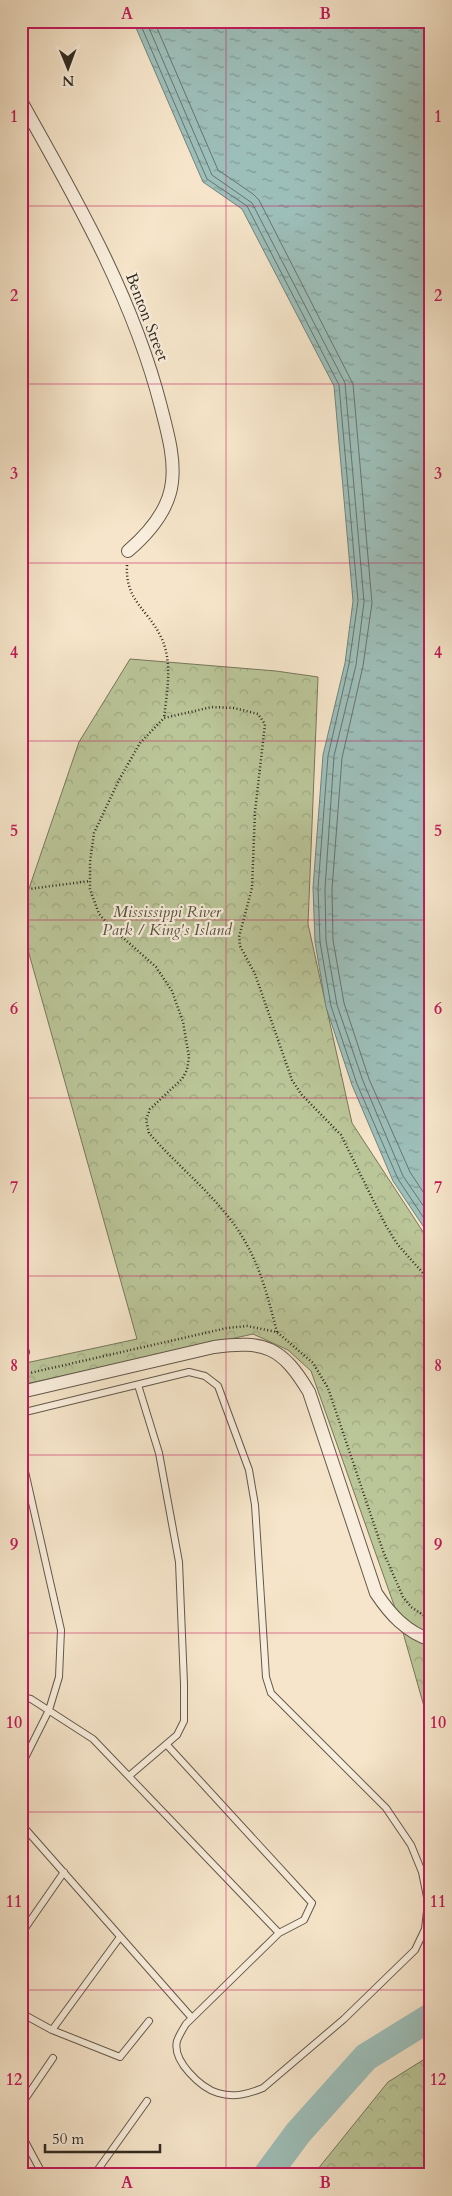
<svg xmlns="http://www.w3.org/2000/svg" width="452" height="2196" font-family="Cardo,serif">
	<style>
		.park { fill: url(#park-crowns); stroke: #76785c }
		.water { fill: url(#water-ripples); stroke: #72837c }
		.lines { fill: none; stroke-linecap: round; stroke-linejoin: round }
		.shore { stroke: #68746d; stroke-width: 1 }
		.river { stroke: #9dbfba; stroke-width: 28 }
		.lane-casing { stroke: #63594a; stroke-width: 8 }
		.street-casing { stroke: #63594a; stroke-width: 14 }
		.path { stroke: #322a20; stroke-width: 2.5; stroke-dasharray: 1 2.5; stroke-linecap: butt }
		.lane { stroke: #f9eedd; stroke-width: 6 }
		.street { stroke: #f9eedd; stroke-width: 12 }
		.grid { fill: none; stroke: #c2185b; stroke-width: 1; stroke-opacity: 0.55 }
		.labels { text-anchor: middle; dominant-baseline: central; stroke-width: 4.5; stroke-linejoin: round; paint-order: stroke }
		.street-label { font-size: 16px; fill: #322a20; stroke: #f9eedd }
		.park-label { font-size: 16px; font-style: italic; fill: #54513e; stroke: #f9eedd }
		.neatline { fill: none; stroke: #c2185b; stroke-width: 2 }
		.grid-label { font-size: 16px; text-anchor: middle; font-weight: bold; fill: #c2185b }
	</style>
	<defs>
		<pattern id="park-crowns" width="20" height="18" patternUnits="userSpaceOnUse" patternTransform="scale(1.25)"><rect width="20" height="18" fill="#bac598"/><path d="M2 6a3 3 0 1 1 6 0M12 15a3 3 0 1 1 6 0" fill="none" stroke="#a0a983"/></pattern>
		<pattern id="water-ripples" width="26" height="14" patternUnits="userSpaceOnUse" patternTransform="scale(1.25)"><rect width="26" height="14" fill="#9dbfba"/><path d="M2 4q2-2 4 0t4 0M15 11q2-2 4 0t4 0" fill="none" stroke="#819b97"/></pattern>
	</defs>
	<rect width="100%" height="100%" fill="#f6e5ca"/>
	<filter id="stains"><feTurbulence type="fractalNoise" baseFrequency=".004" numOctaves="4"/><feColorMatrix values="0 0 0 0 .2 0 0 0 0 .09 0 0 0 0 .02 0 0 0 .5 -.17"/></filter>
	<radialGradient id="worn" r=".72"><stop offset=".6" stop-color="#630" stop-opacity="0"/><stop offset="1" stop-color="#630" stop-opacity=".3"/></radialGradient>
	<!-- park -->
	<path class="park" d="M 130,659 L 276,671 L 318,677 L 308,924 L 352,1123 L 431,1244 L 431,1731 L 400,1622 L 311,1371 L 288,1350 L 253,1334 L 21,1385 L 21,1364 L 137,1339 L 21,925 L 21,912 L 79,742 Z
		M 431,2055 L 431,2175 L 313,2175 L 388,2082 Z"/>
	<!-- water -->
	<path class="water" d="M 133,21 L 431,21 L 431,1238 L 393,1181 L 352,1085 L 326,1007 L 315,942 L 313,888 L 323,755 L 345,663 L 353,601 L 334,386 L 242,209 L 203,182 Z"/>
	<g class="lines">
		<!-- shore -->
		<path class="shore" d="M 139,21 L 207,179 L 247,206 L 339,385 L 358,601 L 349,664 L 328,756 L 318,888 L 320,942 L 331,1006 L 357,1084 L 398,1179 L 431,1229
			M 146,21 L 212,175 L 252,203 L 345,383 L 364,602 L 356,665 L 334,756 L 325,889 L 326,941 L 337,1005 L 363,1081 L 403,1176 L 431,1217
			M 154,21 L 218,170 L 253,194 L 259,200 L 353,384 L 372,603 L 363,666 L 342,758 L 332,889 L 333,940 L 344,1003 L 369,1079 L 410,1172 L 431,1204"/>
		<!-- river -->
		<path class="river" d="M 267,2175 L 298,2133 L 366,2057 L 431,2017"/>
		<!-- lane casing -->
		<g class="lane-casing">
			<path id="lane" d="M 21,1338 L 26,1352
				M 21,1413 L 189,1372 L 205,1376 L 218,1386 L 249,1470 L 255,1505 L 266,1677 L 271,1693 L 386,1808 L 411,1845 L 422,1872 L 428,1902 L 425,1929 L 415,1950 L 344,2019 L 263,2088 C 248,2094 234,2098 218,2093 C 201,2088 172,2061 177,2041 C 179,2035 183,2029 186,2024 L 279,1933 L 304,1920 L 312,1903 L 167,1745
				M 21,1454 L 61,1630 L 59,1677 L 49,1710 L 21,1766
				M 21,1697 L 31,1699 L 93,1739 L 279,1933
				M 129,1776 L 177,1735 L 184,1721 L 184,1684 L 179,1562 L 159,1453 L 138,1385
				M 21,1824 L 192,2018
				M 21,1934 L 64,1872
				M 21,2013 L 52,2030 L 120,2057 L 149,2021
				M 52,2030 L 120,1937
				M 21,2105 L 53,2058
				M 21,2134 L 42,2173
				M 40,2175 L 57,2175
				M 94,2175 L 147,2101"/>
		</g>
		<!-- street casing -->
		<g class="street-casing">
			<path id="street" d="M 21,101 C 76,199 133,297 161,407 C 167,431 175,457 172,482 C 169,510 149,533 128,551
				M 21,1392 L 214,1347 C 265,1340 282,1347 309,1392 L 376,1593 C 390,1614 406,1632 431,1640"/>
		</g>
		<!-- path -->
		<path class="path" d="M 127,565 C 125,601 147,608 161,637 C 173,662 167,691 164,718
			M 21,890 L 90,881
			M 277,1332 C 269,1302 262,1272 247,1245 C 225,1203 180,1169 149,1133 L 146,1120 L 150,1109 L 182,1079 L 187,1070 L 189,1057 L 183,1022 L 172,991 L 156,967 L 111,927 L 99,914 L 90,889 L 90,862 L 94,833 L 119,780 L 140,743 L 164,718 L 212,707 L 234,708 L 258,714 L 265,724 L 255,812 L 252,888 L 239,937 L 240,946 L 255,974 L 292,1080 L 301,1094 L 341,1135 L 386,1226 L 398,1245 L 431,1282
			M 21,1375 L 227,1328 L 247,1326 L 277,1332 L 313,1363 L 328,1388 L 383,1551 L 403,1597 L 411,1607 L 431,1620"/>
		<!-- lane -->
		<use href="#lane" class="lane"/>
		<!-- street -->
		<use href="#street" class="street"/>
	</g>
	<!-- grid -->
	<path class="grid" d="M 226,21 L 226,2175M 21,206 L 431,206M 21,384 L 431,384M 21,563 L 431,563M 21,741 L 431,741M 21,920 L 431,920M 21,1098 L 431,1098M 21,1276 L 431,1276M 21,1455 L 431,1455M 21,1633 L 431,1633M 21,1812 L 431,1812M 21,1990 L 431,1990"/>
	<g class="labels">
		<!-- street labels -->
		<g class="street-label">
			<text transform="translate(147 317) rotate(69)">Benton Street</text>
		</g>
		<!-- park labels -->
		<g class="park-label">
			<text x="167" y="912">Mississippi River<tspan x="167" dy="18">Park / King's Island</tspan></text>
		</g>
	</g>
	<!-- margin -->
	<rect width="452" height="2196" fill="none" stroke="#f6e5ca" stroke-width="55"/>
	<!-- north arrow -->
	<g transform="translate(68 68) rotate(179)" stroke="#f9eedd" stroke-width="4" paint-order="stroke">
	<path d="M0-4L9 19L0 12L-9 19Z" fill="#322a20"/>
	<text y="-8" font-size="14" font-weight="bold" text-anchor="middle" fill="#322a20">N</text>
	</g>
	<!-- scale -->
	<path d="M45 2144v8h115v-8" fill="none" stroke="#322a20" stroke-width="2.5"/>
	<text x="52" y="2144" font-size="15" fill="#322a20" stroke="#f9eedd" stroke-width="4" paint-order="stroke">50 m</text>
	<rect x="28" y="28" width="396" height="2140" class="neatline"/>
	<g class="grid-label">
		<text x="127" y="19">A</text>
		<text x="325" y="19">B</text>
		<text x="14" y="122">1</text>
		<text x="438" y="122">1</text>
		<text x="14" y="301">2</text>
		<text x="438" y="301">2</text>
		<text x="14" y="479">3</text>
		<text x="438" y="479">3</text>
		<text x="14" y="658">4</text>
		<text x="438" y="658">4</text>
		<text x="14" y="836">5</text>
		<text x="438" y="836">5</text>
		<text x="14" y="1014">6</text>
		<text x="438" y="1014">6</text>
		<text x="14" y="1193">7</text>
		<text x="438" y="1193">7</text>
		<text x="14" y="1371">8</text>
		<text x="438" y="1371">8</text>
		<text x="14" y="1550">9</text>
		<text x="438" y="1550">9</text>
		<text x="14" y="1728">10</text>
		<text x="438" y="1728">10</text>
		<text x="14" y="1907">11</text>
		<text x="438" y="1907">11</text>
		<text x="14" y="2085">12</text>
		<text x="438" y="2085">12</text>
		<text x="127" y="2188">A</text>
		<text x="325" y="2188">B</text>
	</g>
	<rect width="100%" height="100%" filter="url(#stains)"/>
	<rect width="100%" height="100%" fill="url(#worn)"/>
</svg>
